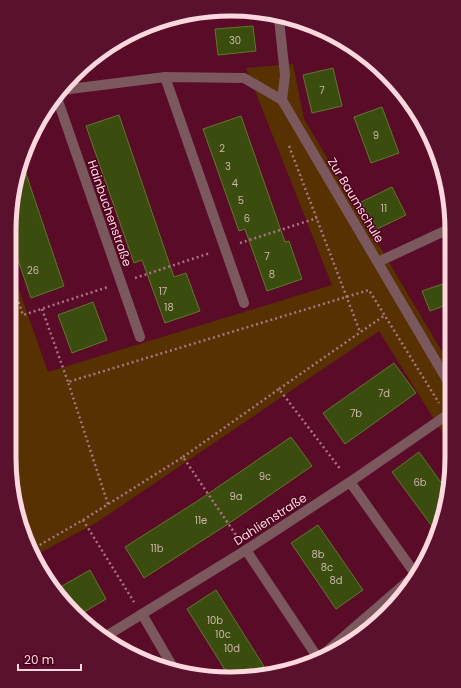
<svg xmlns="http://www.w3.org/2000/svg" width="461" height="688" font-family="Poppins,sans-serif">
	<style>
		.green { fill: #573101 }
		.building { fill: #3a4d0f; stroke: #5f792a }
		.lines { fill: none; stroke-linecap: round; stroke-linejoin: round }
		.path { stroke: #ad7385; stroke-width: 2.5; stroke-dasharray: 2 3; stroke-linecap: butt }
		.lane { stroke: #7b575e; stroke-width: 10 }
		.street { stroke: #7b575e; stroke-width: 10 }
		.labels { text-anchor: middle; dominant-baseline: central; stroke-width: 3; stroke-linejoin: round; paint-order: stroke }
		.number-label { font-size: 10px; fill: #ceb5ab }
		.street-label { font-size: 12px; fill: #ffd8df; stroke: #4c001e }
		.rim { fill: none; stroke: #ffd8df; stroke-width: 5 }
	</style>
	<rect width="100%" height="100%" fill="#590b28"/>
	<!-- green -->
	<path class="green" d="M 293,64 L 304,119 L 450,365 L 449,443 L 379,331 L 96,523 L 34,556 L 21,528 L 9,457 L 12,270 L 48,372 L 332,285 L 246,68 Z"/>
	<!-- building -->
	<path class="building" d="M 253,26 L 256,51 L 218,55 L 215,29 Z
		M 333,68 L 342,106 L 312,113 L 303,75 Z
		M 382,107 L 399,153 L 371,163 L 354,117 Z
		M 119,115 L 174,277 L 186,273 L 200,311 L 165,323 L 142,260 L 134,263 L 86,126 Z
		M 241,116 L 285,242 L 289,241 L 302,279 L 267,291 L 245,229 L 239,231 L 203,129 Z
		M 22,162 L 64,286 L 31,298 L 12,242 L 13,188 Z
		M 392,187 L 406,215 L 375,230 L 361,202 Z
		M 451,281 L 451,299 L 449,304 L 430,311 L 422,291 Z
		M 93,302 L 107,340 L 72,353 L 58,315 Z
		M 394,363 L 416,393 L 345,444 L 323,413 Z
		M 291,437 L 312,466 L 228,524 L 144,578 L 125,547 L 199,500 Z
		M 419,452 L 448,492 L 448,500 L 437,533 L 392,472 Z
		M 318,525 L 363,590 L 336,609 L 291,543 Z
		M 90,570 L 106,599 L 79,615 L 55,590 Z
		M 216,590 L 260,660 L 269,675 L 230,678 L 204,636 L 187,609 Z"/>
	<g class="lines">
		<!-- path -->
		<path class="path" d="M 289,146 L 360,332
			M 240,243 L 317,218
			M 135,278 L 210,253
			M 12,283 L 23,315 L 108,287
			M 42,309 L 68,382
			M 279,389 L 385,315
			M 183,457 L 279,389 L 341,470
			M 108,504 L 68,382 L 369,290 L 439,403
			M 83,520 L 183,457 L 238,538
			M 31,550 L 83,520 L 134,602"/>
		<!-- lane -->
		<path class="lane" d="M 350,482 L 416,575
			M 246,550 L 318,658
			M 142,614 L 174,669"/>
		<!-- street -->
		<path class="street" d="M 279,19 L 285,75 L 282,100 L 450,385
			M 71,77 L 73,88
			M 165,77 L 244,303
			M 62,90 L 165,77 L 244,78 L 282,100
			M 57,98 L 140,337
			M 378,262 L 451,228
			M 103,638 L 246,550 L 350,482 L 447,415
			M 319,658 L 415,575"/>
	</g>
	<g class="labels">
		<!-- number labels -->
		<g class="number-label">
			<text x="235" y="40">30</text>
			<text x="322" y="90">7</text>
			<text x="376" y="135">9</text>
			<text x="222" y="148">2</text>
			<text x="228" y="166">3</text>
			<text x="235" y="183">4</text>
			<text x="241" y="200">5</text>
			<text x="384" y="208">11</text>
			<text x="247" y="218">6</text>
			<text x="267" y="256">7</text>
			<text x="33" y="270">26</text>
			<text x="272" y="274">8</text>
			<text x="163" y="291">17</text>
			<text x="169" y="307">18</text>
			<text x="384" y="393">7d</text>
			<text x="356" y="413">7b</text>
			<text x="265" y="476">9c</text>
			<text x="420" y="482">6b</text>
			<text x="236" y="496">9a</text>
			<text x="201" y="520">11e</text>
			<text x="157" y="548">11b</text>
			<text x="318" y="554">8b</text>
			<text x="327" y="567">8c</text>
			<text x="336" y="580">8d</text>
			<text x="215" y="620">10b</text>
			<text x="223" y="634">10c</text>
			<text x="232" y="648">10d</text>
		</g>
		<!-- street labels -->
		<g class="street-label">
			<text transform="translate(356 200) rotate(59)">Zur Baumschule</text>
			<text transform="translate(110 213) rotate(71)">Hainbuchenstraße</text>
			<text transform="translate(270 519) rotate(-33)">Dahlienstraße</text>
		</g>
	</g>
	<!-- crop -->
	<path d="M0 0H461V688H0ZM230 16H231A214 214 0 0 1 445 230V458A214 214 0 0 1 231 672H230A214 214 0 0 1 16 458V230A214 214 0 0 1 230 16Z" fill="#5a112d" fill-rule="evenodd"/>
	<path class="rim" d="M230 16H231A214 214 0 0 1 445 230V458A214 214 0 0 1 231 672H230A214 214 0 0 1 16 458V230A214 214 0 0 1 230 16Z"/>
	<!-- scale -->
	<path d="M18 664v6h63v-6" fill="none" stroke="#ffd8df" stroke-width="2"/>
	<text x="24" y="664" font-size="12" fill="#ffd8df" stroke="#4c001e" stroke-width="3" paint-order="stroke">20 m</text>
</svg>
